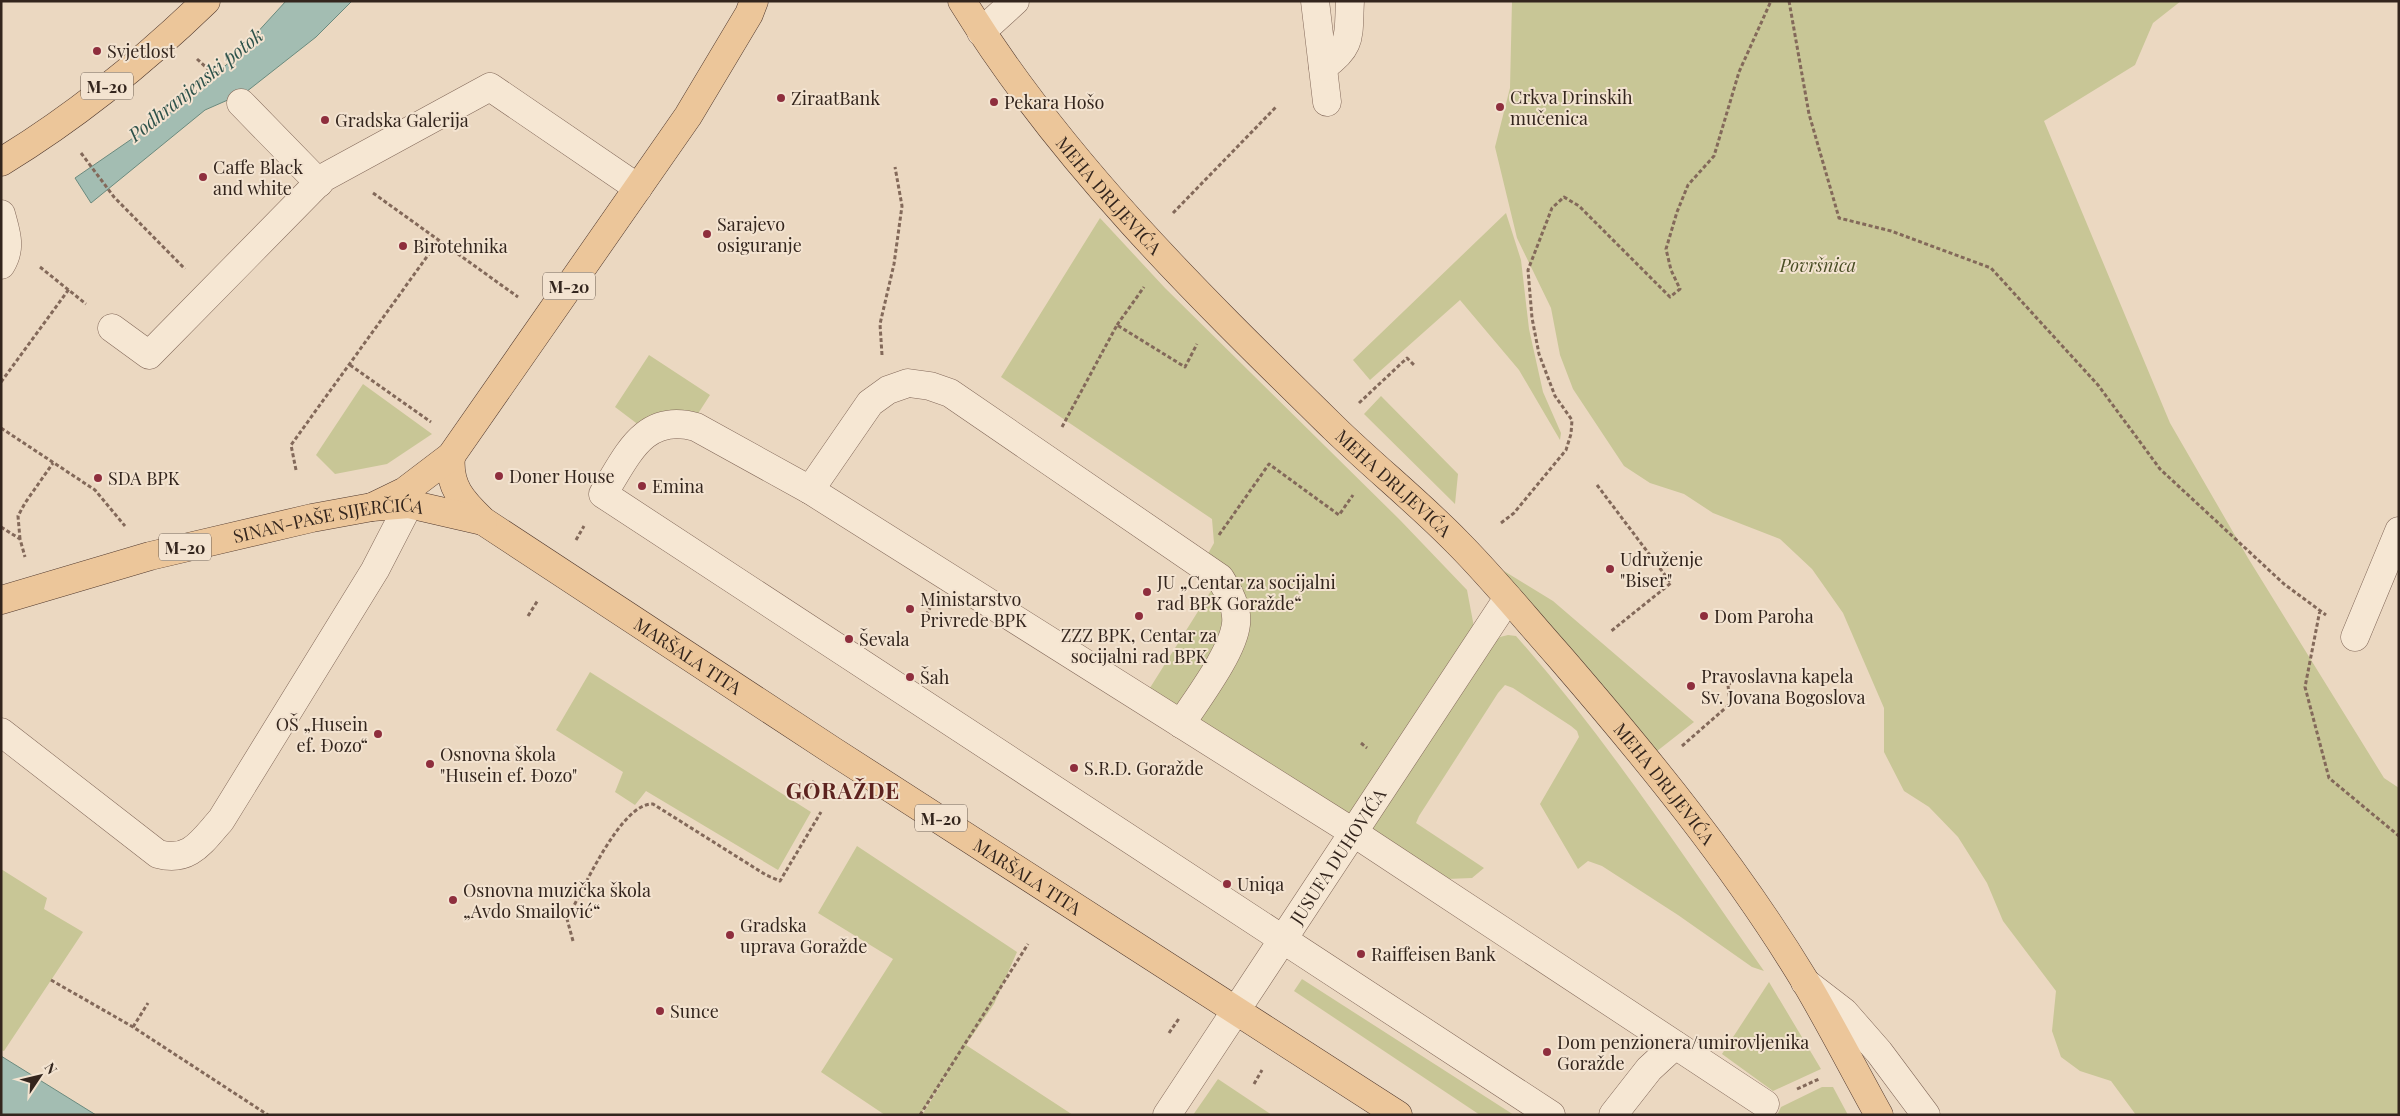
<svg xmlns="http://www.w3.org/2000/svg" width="2400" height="1116" font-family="'Playfair Display',serif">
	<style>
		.green { fill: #c8c696 }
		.water { fill: #a3bdb2; stroke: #6b8a7e }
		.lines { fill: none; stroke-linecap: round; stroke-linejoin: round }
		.minor-casing { stroke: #83695a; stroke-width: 29 }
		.major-casing { stroke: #51392e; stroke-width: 29 }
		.path { stroke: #83695a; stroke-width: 3; stroke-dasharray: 4 2.5; stroke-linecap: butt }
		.minor { stroke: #f6e7d3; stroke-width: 28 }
		.major { stroke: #ecc69a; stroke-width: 28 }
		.poi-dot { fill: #8e2e3d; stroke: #f3e3d0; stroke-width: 2 }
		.labels { text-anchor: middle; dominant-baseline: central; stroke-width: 4; stroke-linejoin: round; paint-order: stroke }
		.shield { fill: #f3e3d0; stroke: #6d5e53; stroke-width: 1 }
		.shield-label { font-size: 16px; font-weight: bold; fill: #33251d }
		.poi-label { font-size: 18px; fill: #33251d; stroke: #f3e3d0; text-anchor: start }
		.street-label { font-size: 18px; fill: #33251d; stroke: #f3e3d0 }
		.park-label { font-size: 18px; font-style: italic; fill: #4a4e25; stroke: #f3e3d0 }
		.water-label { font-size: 19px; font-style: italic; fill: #2d524a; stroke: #f3e3d0 }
		.district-label { font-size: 22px; font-weight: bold; letter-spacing: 1px; fill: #5d231f; stroke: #f3e3d0 }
	</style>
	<rect width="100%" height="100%" fill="#ebd8c1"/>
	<!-- green -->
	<path class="green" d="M 1512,1 L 2181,1 L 2153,23 L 2135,65 L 2044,121 L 2170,423 L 2248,558 L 2384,778 L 2399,788 L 2399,1115 L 2136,1115 L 2111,1081 L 2080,1071 L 2061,1057 L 2052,1031 L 2056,991 L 2003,921 L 1987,883 L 1958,837 L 1929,807 L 1904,791 L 1884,752 L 1884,708 L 1843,613 L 1812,569 L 1780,539 L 1713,513 L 1684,494 L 1650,483 L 1624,466 L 1573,389 L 1560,355 L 1551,308 L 1517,238 L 1495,147 L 1510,88 Z
		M 1506,213 L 1521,260 L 1529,329 L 1543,392 L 1561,433 L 1560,440 L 1519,370 L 1460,300 L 1370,380 L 1353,360 Z
		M 1100,218 L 1165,288 L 1400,520 L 1467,590 L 1474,627 L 1424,699 L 1347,824 L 1195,722 L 1240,651 L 1205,559 L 1214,543 L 1212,519 L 1001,377 Z
		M 649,355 L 710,395 L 692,423 L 648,432 L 615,407 Z
		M 363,384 L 432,434 L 387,464 L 335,474 L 316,455 Z
		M 1381,396 L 1458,474 L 1455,504 L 1364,414 Z
		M 1473,552 L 1553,601 L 1694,722 L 1652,755 Z
		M 1214,586 L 1229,618 L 1181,713 L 1148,691 Z
		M 1508,635 L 1516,636 C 1608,740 1684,857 1764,971 L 1752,967 L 1678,915 L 1602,866 L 1588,861 L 1578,869 L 1540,804 L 1579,737 L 1577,731 L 1571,726 L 1513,688 L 1505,685 L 1498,693 L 1419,816 L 1416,823 L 1484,868 L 1472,878 L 1447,879 L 1371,829 L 1486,652 L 1500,637 Z
		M 590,672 L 811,812 L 778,870 L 646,791 L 635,805 L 615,792 L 623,772 L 556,730 Z
		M 857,846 L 1017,952 L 994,1004 L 966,1045 L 1073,1115 L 922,1115 L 953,1066 L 920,1115 L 885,1115 L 821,1072 L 893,959 L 818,913 Z
		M 1,869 L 47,898 L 44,909 L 83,932 L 4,1051 L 1,1050 Z
		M 1302,979 L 1514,1115 L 1480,1115 L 1294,991 Z
		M 1769,982 L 1821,1069 L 1773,1091 L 1722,1054 Z
		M 1218,1079 L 1272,1115 L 1193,1115 Z
		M 1822,1087 L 1833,1087 L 1848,1115 L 1777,1115 L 1781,1107 Z"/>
	<!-- water -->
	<path class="water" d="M 286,1 L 352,1 L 316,37 L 246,92 L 205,110 L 91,203 L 75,178 L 168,114 L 232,60 Z
		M 1,1056 L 96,1115 L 1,1115 Z"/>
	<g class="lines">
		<!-- minor casing -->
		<g class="minor-casing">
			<g id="minor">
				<path d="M 1315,1 L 1327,102"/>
				<path d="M 981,32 L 1015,1"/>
				<path d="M 1323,67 C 1353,46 1348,36 1350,1"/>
				<path d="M 241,103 L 319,183"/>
				<path d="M 1,214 C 6,233 12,247 1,265"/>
				<path d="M 112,328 L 149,355 L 323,178 L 490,87 L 638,188"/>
				<path d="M 810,490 L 870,403 L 888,390 L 908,383 L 930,386 L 950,393 L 1220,578 C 1228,591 1238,607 1236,624 C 1233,652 1197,699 1181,724"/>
				<path d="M 2355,637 L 2399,531"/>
				<path d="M 1,732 L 158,854 C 190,863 202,841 221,820 L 375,570 L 409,504"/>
				<path d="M 1805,982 L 1844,1012 L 1879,1052 L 1926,1115"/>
				<path id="s1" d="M 1167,1115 L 1508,598"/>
				<path d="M 1551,1115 L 603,494 C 627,457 643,412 696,427 L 810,490 L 1348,829 L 1765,1104"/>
				<path d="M 1613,1115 L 1649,1069 L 1675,1045"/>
			</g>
		</g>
		<!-- major casing -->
		<g class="major-casing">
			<g id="major">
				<path id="s2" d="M 962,1 C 1062,163 1199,296 1334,428 C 1374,467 1418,502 1457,542 C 1493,578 1525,618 1559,656 C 1648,759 1734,864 1805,981 C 1831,1025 1854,1070 1879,1115"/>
				<path d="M 1,162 C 75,117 144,61 206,1"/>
				<path id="s3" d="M 451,456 C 448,486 462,501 483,521 L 833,751 L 1398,1115"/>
				<path d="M 372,507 L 405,491 L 451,456 L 688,116 L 749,14 L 754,1"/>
				<path id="s4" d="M 1,600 L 150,556 L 312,518 L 372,507 L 409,504 L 483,521"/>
			</g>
		</g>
		<!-- path -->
		<path class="path" d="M 1789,1 L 1809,114 L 1839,218 L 1891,231 L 1991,268 L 2098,385 L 2160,469 L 2284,584 L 2326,615
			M 197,59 L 217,77
			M 81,153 L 114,197 L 185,269
			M 373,193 L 518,297
			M 1173,213 L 1276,107
			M 40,267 L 86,304
			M 1117,325 L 1144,287
			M 882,355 L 880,324 L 894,264 L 902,206 L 895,167
			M 350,365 L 431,422
			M 1,382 L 69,289
			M 1359,403 L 1407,358 L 1414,365
			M 1062,427 L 1117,325 L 1185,367 L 1197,344
			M 1,428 L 95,490 L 125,526
			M 296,470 L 291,445 L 439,240
			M 1597,485 L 1671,583 L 1610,632
			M 1501,523 L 1514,513 L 1566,450 L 1571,434 L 1572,420 L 1555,396 L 1539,354 L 1532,318 L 1528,270 L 1552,208 L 1564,197 L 1579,206 L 1670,297 L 1680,289 L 1671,270 L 1666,249 L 1677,212 L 1688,185 L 1714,156 L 1739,72 L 1771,1
			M 1,527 L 20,539 L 25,557
			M 1219,535 L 1269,464 L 1339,515 L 1353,495
			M 20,539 L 18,516 L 25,503 L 53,463
			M 576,540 L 584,526
			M 2320,610 L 2305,687 L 2329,778 L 2399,836
			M 528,616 L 538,600
			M 923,621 L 930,608
			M 1361,743 L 1367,748
			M 1682,746 L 1730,704 L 1728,685 L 1744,672
			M 802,799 L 814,781
			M 573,941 L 567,919 C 582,892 621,802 653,804 L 766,875 L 780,881 L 821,812
			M 51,980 L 133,1027 L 268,1115
			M 133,1027 L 148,1003
			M 1169,1033 L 1180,1017
			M 1254,1084 L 1262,1070
			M 1797,1089 L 1819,1079
			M 920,1115 L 1028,944"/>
		<!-- minor -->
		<use href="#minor" class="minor"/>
		<!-- major -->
		<use href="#major" class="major"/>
	</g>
	<!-- markers -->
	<g class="poi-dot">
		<circle cx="97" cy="51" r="5"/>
		<circle cx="781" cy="98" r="5"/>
		<circle cx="994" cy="102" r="5"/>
		<circle cx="1500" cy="107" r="5"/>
		<circle cx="325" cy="120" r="5"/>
		<circle cx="203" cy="177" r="5"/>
		<circle cx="707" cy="234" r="5"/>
		<circle cx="403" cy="246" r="5"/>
		<circle cx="499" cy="476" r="5"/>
		<circle cx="98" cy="478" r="5"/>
		<circle cx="642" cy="486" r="5"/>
		<circle cx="1610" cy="569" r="5"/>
		<circle cx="1147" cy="592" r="5"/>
		<circle cx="910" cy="609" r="5"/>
		<circle cx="1139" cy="616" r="5"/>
		<circle cx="1704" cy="616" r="5"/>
		<circle cx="849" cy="639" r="5"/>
		<circle cx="910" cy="677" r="5"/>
		<circle cx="1691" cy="686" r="5"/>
		<circle cx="378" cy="734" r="5"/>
		<circle cx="430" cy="764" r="5"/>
		<circle cx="1074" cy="768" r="5"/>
		<circle cx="1227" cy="884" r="5"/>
		<circle cx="453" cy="900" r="5"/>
		<circle cx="730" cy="935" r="5"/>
		<circle cx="1361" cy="954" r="5"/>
		<circle cx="660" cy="1011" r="5"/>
		<circle cx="1547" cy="1052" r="5"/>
	</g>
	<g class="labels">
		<!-- shield labels -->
		<g class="shield">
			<rect x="81" y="72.5" width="52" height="27" rx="4"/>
			<rect x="543" y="272.5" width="52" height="27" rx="4"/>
			<rect x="159" y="533.5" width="52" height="27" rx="4"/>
			<rect x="915" y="804.5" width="52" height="27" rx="4"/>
		</g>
		<g class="shield-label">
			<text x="107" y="86">M-20</text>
			<text x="569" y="286">M-20</text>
			<text x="185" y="547">M-20</text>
			<text x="941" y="818">M-20</text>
		</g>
		<!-- poi labels -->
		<g class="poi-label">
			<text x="107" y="51">Svjetlost</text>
			<text x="1510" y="97">Crkva Drinskih<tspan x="1510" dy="21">mučenica</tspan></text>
			<text x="791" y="98">ZiraatBank</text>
			<text x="1004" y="102">Pekara Hošo</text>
			<text x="335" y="120">Gradska Galerija</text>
			<text x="213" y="167">Caffe Black<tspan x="213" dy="21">and white</tspan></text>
			<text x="717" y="224">Sarajevo<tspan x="717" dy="21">osiguranje</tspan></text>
			<text x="413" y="246">Birotehnika</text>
			<text x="509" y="476">Doner House</text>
			<text x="108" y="478">SDA BPK</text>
			<text x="652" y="486">Emina</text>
			<text x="1620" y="559">Udruženje<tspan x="1620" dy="21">"Biser"</tspan></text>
			<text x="1157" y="582">JU „Centar za socijalni<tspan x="1157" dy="21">rad BPK Goražde“</tspan></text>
			<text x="920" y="599">Ministarstvo<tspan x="920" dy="21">Privrede BPK</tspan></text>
			<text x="1714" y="616">Dom Paroha</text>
			<text x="1139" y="635" text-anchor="middle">ZZZ BPK, Centar za<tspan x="1139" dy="21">socijalni rad BPK</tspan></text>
			<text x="859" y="639">Ševala</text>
			<text x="1701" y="676">Pravoslavna kapela<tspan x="1701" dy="21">Sv. Jovana Bogoslova</tspan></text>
			<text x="920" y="677">Šah</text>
			<text x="368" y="724" text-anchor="end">OŠ „Husein<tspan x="368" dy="21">ef. Đozo“</tspan></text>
			<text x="440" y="754">Osnovna škola<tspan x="440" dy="21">"Husein ef. Đozo"</tspan></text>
			<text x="1084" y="768">S.R.D. Goražde</text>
			<text x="1237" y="884">Uniqa</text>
			<text x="463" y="890">Osnovna muzička škola<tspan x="463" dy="21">„Avdo Smailović“</tspan></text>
			<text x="740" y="925">Gradska<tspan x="740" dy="21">uprava Goražde</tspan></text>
			<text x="1371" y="954">Raiffeisen Bank</text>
			<text x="670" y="1011">Sunce</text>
			<text x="1557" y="1042">Dom penzionera/umirovljenika<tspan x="1557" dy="21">Goražde</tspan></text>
		</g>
		<!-- street labels -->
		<g class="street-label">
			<text stroke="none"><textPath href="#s2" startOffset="244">MEHA DRLJEVIĆA</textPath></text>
			<text stroke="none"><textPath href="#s2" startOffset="649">MEHA DRLJEVIĆA</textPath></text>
			<text stroke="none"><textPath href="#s4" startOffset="338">SINAN-PAŠE SIJERČIĆA</textPath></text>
			<text stroke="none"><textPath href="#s3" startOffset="321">MARŠALA TITA</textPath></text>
			<text stroke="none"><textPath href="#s2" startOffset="1054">MEHA DRLJEVIĆA</textPath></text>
			<text stroke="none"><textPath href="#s1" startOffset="310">JUSUFA DUHOVIĆA</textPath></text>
			<text stroke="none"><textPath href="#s3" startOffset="726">MARŠALA TITA</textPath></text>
		</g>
		<!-- park labels -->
		<g class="park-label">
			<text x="1818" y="265">Površnica</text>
		</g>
		<!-- water labels -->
		<g class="water-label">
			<text transform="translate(195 84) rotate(-39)">Podhranjenski potok</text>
		</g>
		<!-- district labels -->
		<g class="district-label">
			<text x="843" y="790">GORAŽDE</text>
		</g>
	</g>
	<!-- border -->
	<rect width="2400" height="1116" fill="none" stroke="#33251d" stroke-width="5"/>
	<!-- north arrow -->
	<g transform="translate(40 1076) rotate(55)" stroke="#f3e3d0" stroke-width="4" paint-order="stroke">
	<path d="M0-4L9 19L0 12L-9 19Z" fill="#33251d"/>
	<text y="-8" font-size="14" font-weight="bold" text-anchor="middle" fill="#33251d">N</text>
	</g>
</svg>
